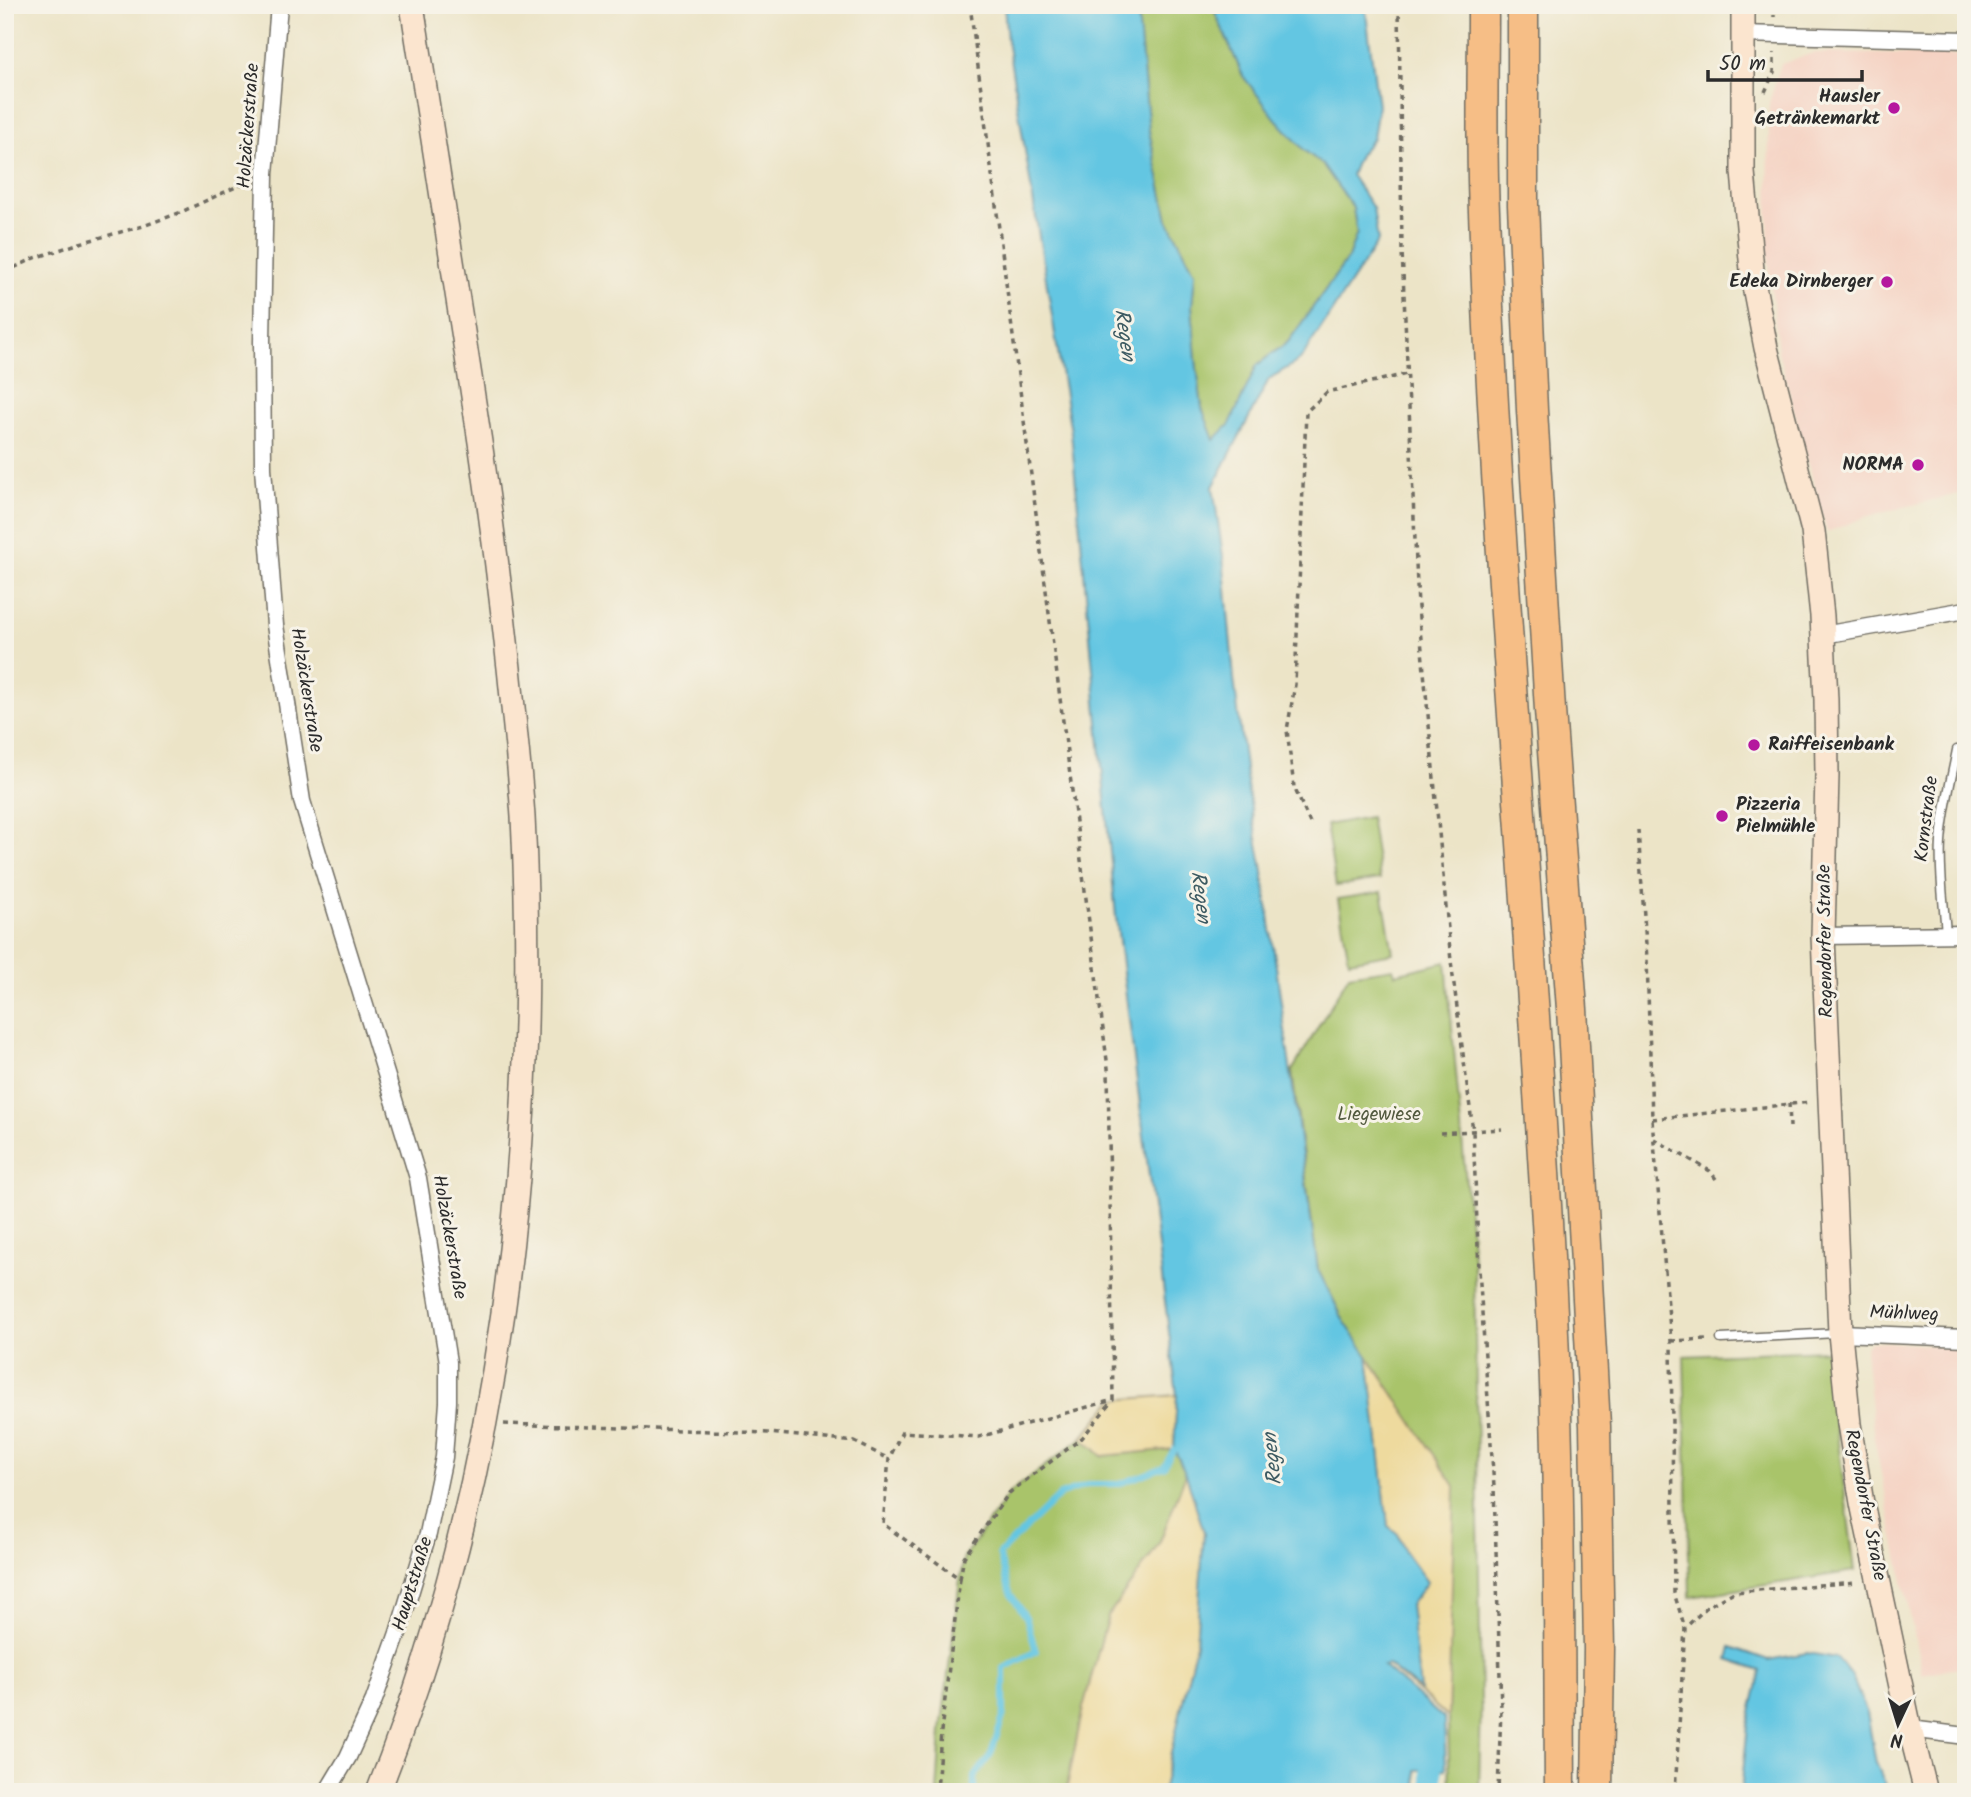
<svg xmlns="http://www.w3.org/2000/svg" width="1971" height="1797" font-family="Kalam,sans-serif">
	<style>
		.built { fill: #f5d2c2 }
		.green { fill: #a9c46a; stroke: #6a784a; stroke-width: 2 }
		.sand { fill: #eeda9e; stroke: #8c8264; stroke-width: 2 }
		.water { fill: #64c6e2; stroke: #487886; stroke-width: 2 }
		.lines { fill: none; stroke-linecap: round; stroke-linejoin: round }
		.stream { stroke: #64c6e2; stroke-width: 6 }
		.canal { stroke: #64c6e2; stroke-width: 21 }
		.lane-casing { stroke: #6f6c62; stroke-width: 11 }
		.street-casing { stroke: #6f6c62; stroke-width: 19 }
		.secondary-casing { stroke: #6f6c62; stroke-width: 26 }
		.highway-casing { stroke: #6f6c62; stroke-width: 33 }
		.path { stroke: #6f6c62; stroke-width: 3.5; stroke-dasharray: 5 5; stroke-linecap: butt }
		.lane { stroke: #fff; stroke-width: 8 }
		.street { stroke: #fff; stroke-width: 16 }
		.secondary { stroke: #fbe5cf; stroke-width: 23 }
		.highway { stroke: #f6be86; stroke-width: 30 }
		.poi-dot { fill: #b5179e; stroke: #f7f3e8; stroke-width: 2.5 }
		.labels { text-anchor: middle; dominant-baseline: central; stroke-width: 6; stroke-linejoin: round; paint-order: stroke }
		.poi-label { font-size: 19px; font-weight: bold; fill: #2b2b2b; stroke: #f7f3e8; text-anchor: end }
		.street-label { font-size: 19px; fill: #2b2b2b; stroke: #f7f3e8 }
		.park-label { font-size: 19px; fill: #51593e; stroke: #f7f3e8 }
		.water-label { font-size: 21px; font-style: italic; fill: #3c5a62; stroke: #f7f3e8 }
	</style>
	<rect width="100%" height="100%" fill="#f7f3e8"/>
	<filter id="ink" filterUnits="userSpaceOnUse"><feTurbulence type="fractalNoise" baseFrequency=".0143" numOctaves="2"/><feDisplacementMap in="SourceGraphic" scale="14" xChannelSelector="R" yChannelSelector="G"/><feConvolveMatrix kernelMatrix="1 2 1 2 8 2 1 2 1" color-interpolation-filters="sRGB"/></filter>
	<filter id="wash" filterUnits="userSpaceOnUse"><feTurbulence type="fractalNoise" baseFrequency=".00686" numOctaves="4" result="noise"/><feDisplacementMap in="SourceGraphic" scale="28" xChannelSelector="R" yChannelSelector="G"/><feGaussianBlur stdDeviation="1.57" result="paint"/><feColorMatrix in="noise" values="0 0 0 0 0 0 0 0 0 0 0 0 0 0 0 0 0 1.4 0 .05"/><feComposite in="paint" operator="in"/></filter>
	<g filter="url(#wash)">
		<rect width="100%" height="100%" fill="#ece4c7"/>
		<!-- built -->
		<path class="built" d="M 1774,5 L 1966,5 L 1966,13 L 1774,6 Z
			M 1813,53 L 1966,55 L 1966,492 L 1868,516 L 1827,532 L 1778,351 L 1768,255 L 1769,103 L 1781,64 Z
			M 1871,1341 L 1966,1348 L 1966,1666 L 1922,1674 L 1874,1438 L 1865,1348 Z"/>
		<!-- green -->
		<path class="green" d="M 1137,5 L 1212,5 L 1243,76 L 1304,150 L 1323,165 L 1353,208 L 1357,233 L 1348,258 L 1288,342 L 1257,365 L 1230,425 L 1214,441 L 1202,408 L 1196,360 L 1192,306 L 1195,273 L 1168,220 L 1149,131 Z
			M 1370,817 L 1380,879 L 1336,886 L 1326,825 Z
			M 1382,892 L 1393,953 L 1349,961 L 1338,899 Z
			M 1446,962 L 1474,1271 L 1481,1700 L 1479,1792 L 1450,1792 L 1448,1717 L 1454,1486 L 1344,1321 L 1318,1270 L 1292,1071 L 1349,975 L 1393,968 L 1395,974 Z
			M 1826,1350 L 1855,1571 L 1690,1597 L 1684,1356 Z
			M 1082,1438 L 1102,1456 L 1174,1449 L 1186,1474 L 1159,1544 L 1108,1616 L 1083,1708 L 1066,1792 L 937,1792 L 941,1731 L 960,1579 L 964,1557 L 1009,1493 Z"/>
		<!-- sand -->
		<path class="sand" d="M 1368,1356 L 1455,1486 L 1448,1717 L 1388,1665 L 1420,1689 L 1410,1605 L 1427,1582 L 1405,1552 L 1398,1534 L 1388,1526 Z
			M 1177,1395 L 1174,1449 L 1102,1456 L 1082,1438 L 1113,1400 Z
			M 1186,1474 L 1204,1532 L 1196,1644 L 1163,1788 L 1160,1792 L 1066,1792 L 1083,1708 L 1108,1616 L 1159,1544 Z"/>
		<!-- water -->
		<path class="water" d="M 1004,5 L 1137,5 L 1149,131 L 1168,220 L 1195,273 L 1192,306 L 1196,360 L 1202,408 L 1214,440 L 1230,424 L 1257,365 L 1288,342 L 1348,258 L 1357,233 L 1353,208 L 1323,165 L 1304,150 L 1276,119 L 1243,76 L 1212,5 L 1365,5 L 1378,106 L 1373,138 L 1359,155 L 1351,175 L 1373,208 L 1378,241 L 1300,360 L 1269,379 L 1213,487 L 1223,556 L 1234,679 L 1248,792 L 1262,865 L 1318,1270 L 1344,1321 L 1368,1356 L 1388,1526 L 1398,1534 L 1405,1552 L 1427,1582 L 1410,1605 L 1420,1690 L 1388,1665 L 1383,1666 L 1444,1719 L 1446,1769 L 1416,1770 L 1417,1792 L 1160,1792 L 1163,1788 L 1196,1644 L 1204,1532 L 1186,1474 L 1174,1449 L 1177,1395 L 1116,917 L 1071,432 L 1007,40 Z
			M 1731,1647 L 1768,1660 L 1807,1653 L 1837,1658 L 1851,1675 L 1867,1713 L 1876,1763 L 1889,1792 L 1741,1792 L 1748,1725 L 1761,1671 L 1728,1660 Z"/>
		<g class="lines">
			<!-- stream -->
			<path class="stream" d="M 974,1792 L 974,1778 L 991,1754 L 1004,1714 L 1004,1668 L 1036,1651 L 1026,1617 L 1010,1593 L 999,1554 L 1060,1495 L 1089,1484 L 1119,1484 L 1164,1467 L 1174,1449"/>
			<!-- canal -->
			<path class="canal" d="M 1432,1769 L 1433,1792"/>
		</g>
	</g>
	<g filter="url(#ink)">
		<g class="lines">
			<!-- lane casing -->
			<g class="lane-casing">
				<path id="lane" d="M 1946,934 C 1944,904 1939,872 1941,842 C 1943,811 1951,781 1957,750
					M 1721,1339 L 1837,1333"/>
			</g>
			<!-- street casing -->
			<g class="street-casing">
				<path id="street" d="M 279,5 L 265,174 L 262,342 L 263,468 L 275,625 L 302,801 L 418,1178 L 448,1362 L 448,1402 L 444,1457 L 428,1534 L 398,1633 L 374,1700 L 348,1757 L 327,1792
					M 1742,34 L 1966,40
					M 1823,635 L 1966,610
					M 1823,936 L 1966,934
					M 1840,1333 L 1966,1338
					M 1910,1729 L 1966,1736"/>
			</g>
			<!-- secondary casing -->
			<g class="secondary-casing">
				<path id="secondary" d="M 1743,5 L 1743,172 L 1753,281 L 1766,348 L 1813,531 L 1822,616 L 1826,700 L 1827,775 L 1823,936 L 1840,1333 L 1849,1424 L 1862,1503 L 1910,1729 L 1926,1792
					M 378,1792 C 501,1484 540,1147 523,817 C 521,787 518,757 515,727 C 504,612 489,497 471,383 C 451,257 432,131 412,5"/>
			</g>
			<!-- highway casing -->
			<g class="highway-casing">
				<path id="highway" d="M 1483,5 C 1483,74 1481,143 1484,212 C 1498,586 1535,959 1553,1333 C 1560,1486 1559,1639 1560,1792
					M 1523,5 L 1523,205 L 1532,410 L 1550,710 L 1572,1009 L 1595,1426 L 1599,1649 L 1597,1792"/>
			</g>
			<!-- path -->
			<path class="path" d="M 1399,5 L 1402,251 L 1418,607 L 1451,961 L 1473,1131 L 1479,1269 L 1494,1487 L 1501,1708 L 1498,1792
				M 1774,5 L 1774,17
				M 1765,92 L 1774,72 L 1774,53
				M 5,272 L 35,258 L 80,243 L 143,226 L 179,213 L 249,181
				M 1310,823 L 1294,787 L 1287,730 L 1295,685 L 1306,412 L 1327,392 L 1407,374
				M 1638,830 L 1647,959 L 1652,1119 L 1671,1341 L 1674,1593 L 1685,1628
				M 1789,1103 L 1790,1127
				M 1652,1119 L 1810,1102
				M 1440,1133 L 1502,1129
				M 1654,1139 L 1710,1171 L 1716,1179
				M 1671,1341 L 1707,1339
				M 504,1424 L 769,1433 L 855,1442 L 889,1459
				M 960,1579 L 964,1557 L 1009,1493 L 1082,1438 L 1112,1401
				M 937,1792 L 941,1731 L 960,1579 L 883,1524 L 889,1459 L 902,1432 L 979,1437 L 1113,1400 L 1108,1068 L 970,5
				M 1675,1792 L 1685,1628 L 1708,1606 L 1734,1592 L 1856,1582"/>
			<!-- lane -->
			<use href="#lane" class="lane"/>
			<!-- street -->
			<use href="#street" class="street"/>
			<!-- secondary -->
			<use href="#secondary" class="secondary"/>
			<!-- highway -->
			<use href="#highway" class="highway"/>
		</g>
	</g>
	<!-- markers -->
	<g class="poi-dot">
		<circle cx="1894" cy="108" r="7"/>
		<circle cx="1887" cy="282" r="7"/>
		<circle cx="1918" cy="465" r="7"/>
		<circle cx="1754" cy="745" r="7"/>
		<circle cx="1722" cy="816" r="7"/>
	</g>
	<g class="labels">
		<!-- poi labels -->
		<g class="poi-label">
			<text x="1880" y="97">Hausler<tspan x="1880" dy="22">Getränkemarkt</tspan></text>
			<text x="1873" y="282">Edeka Dirnberger</text>
			<text x="1904" y="465">NORMA</text>
			<text x="1768" y="745" text-anchor="start">Raiffeisenbank</text>
			<text x="1736" y="805" text-anchor="start">Pizzeria<tspan x="1736" dy="22">Pielmühle</tspan></text>
		</g>
		<!-- street labels -->
		<g class="street-label">
			<text transform="translate(249 126) rotate(-86)">Holzäckerstraße</text>
			<text transform="translate(306 690) rotate(81)">Holzäckerstraße</text>
			<text transform="translate(1927 819) rotate(-83)">Kornstraße</text>
			<text transform="translate(1826 941) rotate(-91)">Regendorfer Straße</text>
			<text transform="translate(449 1237) rotate(80)">Holzäckerstraße</text>
			<text transform="translate(1904 1314) rotate(2)">Mühlweg</text>
			<text transform="translate(1865 1505) rotate(79)">Regendorfer Straße</text>
			<text transform="translate(413 1584) rotate(-73)">Hauptstraße</text>
		</g>
		<!-- park labels -->
		<g class="park-label">
			<text x="1379" y="1115">Liegewiese</text>
		</g>
		<!-- water labels -->
		<g class="water-label">
			<text transform="translate(1124 335) rotate(82)">Regen</text>
			<text transform="translate(1200 897) rotate(83)">Regen</text>
			<text transform="translate(1273 1459) rotate(-96)">Regen</text>
		</g>
	</g>
	<!-- margin -->
	<rect width="1971" height="1797" fill="none" stroke="#f7f3e8" stroke-width="28"/>
	<!-- north arrow -->
	<g transform="translate(1898 1724) rotate(184)" stroke="#f7f3e8" stroke-width="5" paint-order="stroke">
	<path d="M0-5L12 26L0 18L-12 26Z" fill="#2b2b2b"/>
	<text y="-10" font-size="19" font-weight="bold" text-anchor="middle" fill="#2b2b2b">N</text>
	</g>
	<!-- scale -->
	<path d="M1708 70v10h154v-10" fill="none" stroke="#2b2b2b" stroke-width="3.5"/>
	<text x="1719" y="70" font-size="21" fill="#2b2b2b" stroke="#f7f3e8" stroke-width="5" paint-order="stroke">50 m</text>
</svg>
